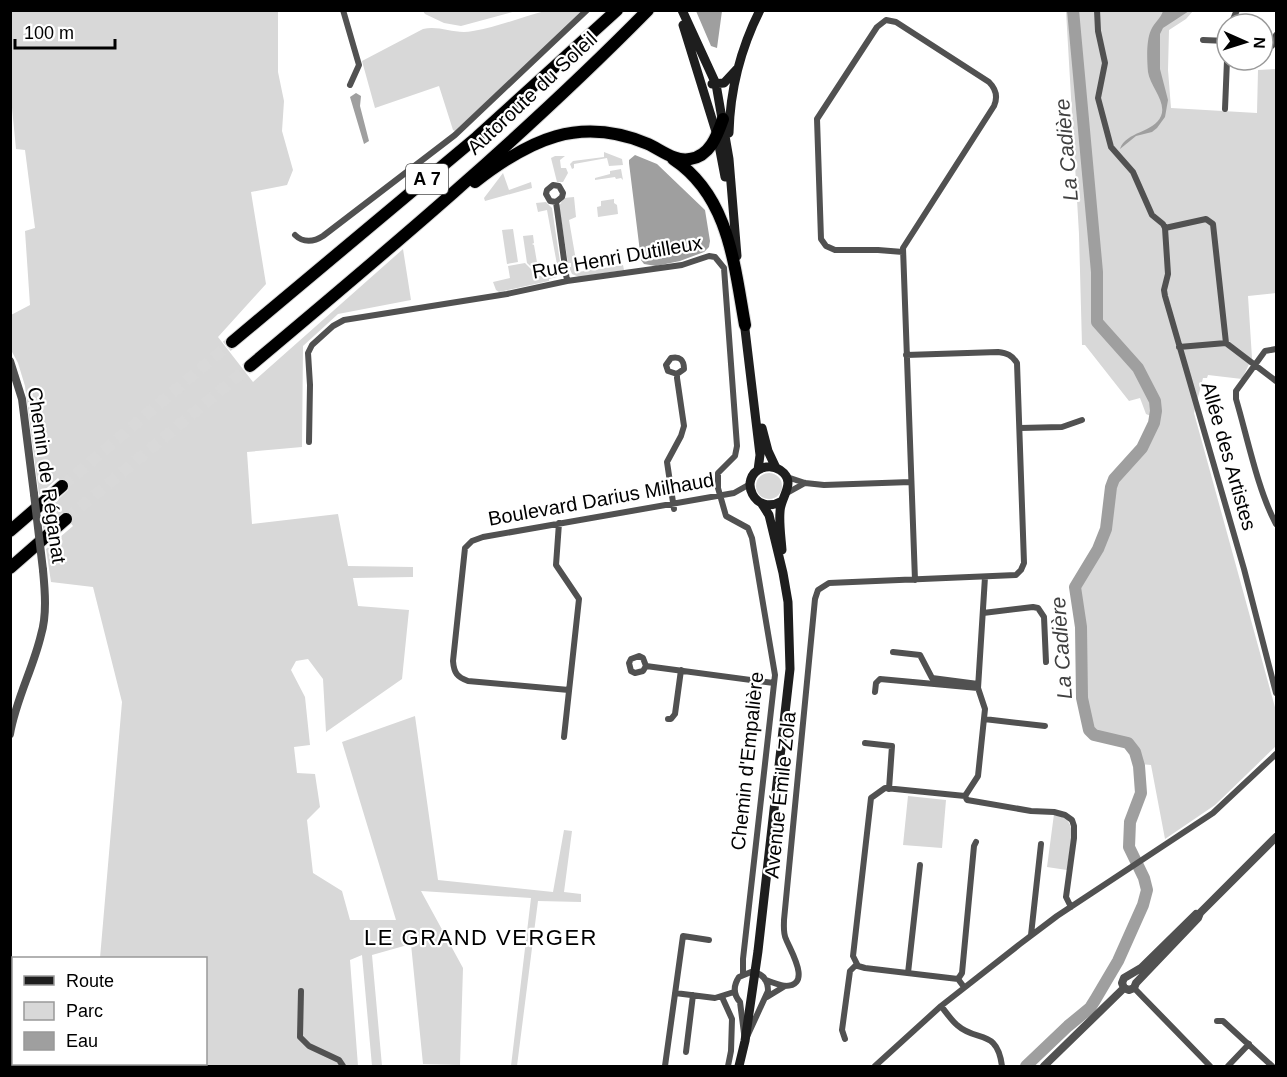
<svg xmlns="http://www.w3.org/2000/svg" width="1287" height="1077" font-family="Helvetica,sans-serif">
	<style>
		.green { fill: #d8d8d8 }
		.water { fill: #9f9f9f }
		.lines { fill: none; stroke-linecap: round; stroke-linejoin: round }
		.river { stroke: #9f9f9f; stroke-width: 12 }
		.motorway-tunnel { stroke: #d9d9d9; stroke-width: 12; stroke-dasharray: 12 6; stroke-linecap: butt }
		.motorway-casing { stroke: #dbdbdb; stroke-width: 14 }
		.minor { stroke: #515151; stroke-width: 6 }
		.tertiary { stroke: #515151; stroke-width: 8 }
		.secondary { stroke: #1e1e1e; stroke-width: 9 }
		.motorway { stroke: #000; stroke-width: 12 }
		.tertiary-bridge { stroke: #515151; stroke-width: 8 }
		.labels { text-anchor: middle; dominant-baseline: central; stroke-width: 4.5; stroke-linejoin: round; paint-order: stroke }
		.shield { fill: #fff; stroke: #4c4c4c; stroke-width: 1.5 }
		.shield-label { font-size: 18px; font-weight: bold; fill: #000 }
		.street-label { font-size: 20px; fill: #000; stroke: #fff }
		.water-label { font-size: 21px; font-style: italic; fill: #404040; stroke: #fff }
		.quarter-label { font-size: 22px; letter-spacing: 1.5px; fill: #000; stroke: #fff }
	</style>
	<rect width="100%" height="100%" fill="#fff"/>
	<!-- green -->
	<path class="green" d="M 10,11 L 278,11 L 278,72 L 284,101 L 282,131 L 293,170 L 287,185 L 251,192 L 266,284 L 218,337 L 253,382 L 403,249 L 411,300 L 338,314 L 303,346 L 302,447 L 247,452 L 252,524 L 338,514 L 348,566 L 413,567 L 413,577 L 353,578 L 358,606 L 409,610 L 402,679 L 326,732 L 323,679 L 308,659 L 296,661 L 291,670 L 305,697 L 310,745 L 294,747 L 297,773 L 315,774 L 320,807 L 307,820 L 313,873 L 342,891 L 350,920 L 396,920 L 342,742 L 415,716 L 438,880 L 553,892 L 564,830 L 572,831 L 564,892 L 581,894 L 581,902 L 538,901 L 517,1066 L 511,1066 L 531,898 L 421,891 L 463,968 L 460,1065 L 423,1064 L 411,944 L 372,955 L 382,1066 L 372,1066 L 362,955 L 350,960 L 358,1066 L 91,1066 L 91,1064 L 206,1064 L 206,958 L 100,958 L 122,702 L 93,587 L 51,582 L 46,549 L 73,526 L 62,513 L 43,529 L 42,515 L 68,490 L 58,478 L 39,495 L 25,386 L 18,363 L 11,350 L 11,315 L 30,305 L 25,231 L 35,228 L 25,150 L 16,149 L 10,87 Z
		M 423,11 L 516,11 L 461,26 L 444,23 L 425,14 Z
		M 545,11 L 583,11 L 455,131 L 453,130 L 439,86 L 375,108 L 362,61 L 423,29 C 440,25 455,35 473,31 C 497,27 522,17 545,11 Z
		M 1066,11 L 1193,11 L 1186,19 L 1169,30 L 1168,70 L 1171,108 L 1257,113 L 1258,70 L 1276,69 L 1276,293 L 1248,296 L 1252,358 L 1242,379 L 1208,375 L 1207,378 L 1203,378 L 1194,413 L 1276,711 L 1276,746 L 1215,805 L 1165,839 L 1151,765 L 1140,764 C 1133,727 1096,747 1090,726 C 1079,692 1087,655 1082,621 C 1080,611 1075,594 1078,584 C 1082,572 1094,561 1099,549 C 1109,529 1111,508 1113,486 L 1116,480 L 1143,450 L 1158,419 L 1146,414 L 1140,398 L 1129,401 L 1085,345 L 1082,345 L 1079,234 Z
		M 604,152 L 622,159 L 623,165 L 609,166 L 607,158 L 574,164 L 574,168 L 572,169 L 570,164 L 573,161 L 604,157 Z
		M 555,156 L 565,156 L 560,160 L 561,168 L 566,168 L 568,173 L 563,182 L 557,182 L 551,158 Z
		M 621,169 L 623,180 L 621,178 L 616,179 L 615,177 L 595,180 L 595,178 L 610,174 L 610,171 Z
		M 503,173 L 509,190 L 531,182 L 532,188 L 485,201 L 484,198 Z
		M 574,197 L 576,217 L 569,220 L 578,272 L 623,265 L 624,270 L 579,277 L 572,274 L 569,267 L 571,267 L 571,263 L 568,263 L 559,206 L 564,198 Z
		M 614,199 L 614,203 L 617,205 L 618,214 L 598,217 L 597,207 L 601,206 L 601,201 Z
		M 546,202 L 552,208 L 561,268 L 558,270 L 547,210 L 538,212 L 536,203 Z
		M 513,229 L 518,262 L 507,264 L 502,230 Z
		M 533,235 L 534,243 L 532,244 L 534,245 L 538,268 L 536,268 L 539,274 L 527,263 L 523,236 Z
		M 525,263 L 538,276 L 556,274 L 562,271 L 557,277 L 549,279 L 549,281 L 499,292 L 496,290 L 493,282 L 510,278 L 508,266 Z
		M756 486a13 13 0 1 1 26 0a13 13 0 1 1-26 0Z
		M 908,796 L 946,800 L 942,848 L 903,845 Z
		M 1054,814 C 1060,816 1067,818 1070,825 C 1074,833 1068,860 1067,870 L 1047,867 Z"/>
	<!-- water -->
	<path class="water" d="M 696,11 L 722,11 L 717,48 L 711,46 Z
		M 1163,11 L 1189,11 L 1163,28 L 1160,34 L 1160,69 L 1168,100 L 1165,117 L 1157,128 L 1152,132 L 1136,136 L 1120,149 C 1126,131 1154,133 1161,116 C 1167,102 1150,86 1148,72 C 1147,60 1146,41 1151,30 C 1154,23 1161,18 1163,11 Z
		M 356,93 L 361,96 L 360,106 L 369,141 L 364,144 L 350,97 Z
		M 635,155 L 657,164 L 705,210 L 710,241 L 709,247 L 704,252 L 680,261 L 656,266 L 644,264 L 641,260 L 629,163 L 629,160 Z"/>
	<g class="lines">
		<!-- river -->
		<path class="river" d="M 1026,1066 L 1068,1026 L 1090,1008 L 1095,1000 L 1118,961 L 1143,905 L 1147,890 L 1144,878 L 1129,847 L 1130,822 L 1141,793 L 1139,766 L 1135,752 L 1128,743 L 1094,735 L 1089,730 L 1082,698 L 1081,627 L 1075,587 L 1098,549 L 1106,529 L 1111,487 L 1114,479 L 1142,448 L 1154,423 L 1156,411 L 1155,401 L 1138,368 L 1097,322 L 1097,272 L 1073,10"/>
		<!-- motorway-tunnel -->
		<path class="motorway-tunnel" d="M 62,486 L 232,342
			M 66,519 L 250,366"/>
		<!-- motorway casing -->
		<g class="motorway-casing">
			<path id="motorway" d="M 673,159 C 729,196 734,264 745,325
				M 475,182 C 529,140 579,115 648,144 C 661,150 675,162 690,159 C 710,156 717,136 723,119
				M 232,342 L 477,137 L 617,10
				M 250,366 C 386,252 523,137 648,10
				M 10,531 L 62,486
				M 10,568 L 66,519"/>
		</g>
		<!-- minor -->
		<path class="minor" d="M 343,10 L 359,65 L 350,85
			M 1097,10 L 1098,31 L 1105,63 L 1098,98 L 1111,147 L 1133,172 L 1152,215 L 1163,224 L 1165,228
			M 1231,24 L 1237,10
			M 1203,40 L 1227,41
			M 1263,47 L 1272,46 L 1276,35
			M 1225,109 L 1227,60
			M 556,202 L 550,201 L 546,194 L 547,190 L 553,185 L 559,186 L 563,193 L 562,197 L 556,202 L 567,281
			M 1165,228 L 1168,274 L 1164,290 L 1165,296 L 1244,569 L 1276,693
			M 1165,228 L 1206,219 L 1213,224 L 1226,343
			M 295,235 C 303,243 314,242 323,236 L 455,135 L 587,10
			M 903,252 L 878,250 L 835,250 L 826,246 L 821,239 L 817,119 L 877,27 L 886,20 L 896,22 L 989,82 C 996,89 998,97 994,106 L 903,248 L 915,580
			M 1179,347 L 1226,343 L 1276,381
			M 1276,349 L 1265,351 L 1236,391 L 1236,399 C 1247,436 1258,491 1276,524
			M 1020,428 L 1062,427 L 1082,420
			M 309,442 L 310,385 L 308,353 L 312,345 L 333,326 L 344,320 L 507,294 L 567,281 L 682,265 L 709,256 L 715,257 L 724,268 L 737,446 L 735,456 L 718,473 L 718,488 L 726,516 L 748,528 L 752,538 L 775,675 L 743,959 L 743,974
			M 787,477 L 805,483 L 824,485 L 911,482
			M 787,493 L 805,483
			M 674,509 L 667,462 L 681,436 L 684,426 L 677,378 L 677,374 L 684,369 C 684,360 680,356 671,358 L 666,365 L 668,371 L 677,374
			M 559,523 L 556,565 L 579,599 L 564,737
			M 983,613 L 1033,607 L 1038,608 L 1044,617 L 1046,662
			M 893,652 L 920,655 L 932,678 L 978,684
			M 646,666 L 643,671 L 635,673 L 631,671 L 629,663 L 631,659 L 639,656 L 643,658 L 646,666 L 774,683
			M 569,690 L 468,681 C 457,677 454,673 453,661 L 465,548 L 472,541 L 483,537 L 734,493 L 750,484
			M 875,692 L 876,683 L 880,679 L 978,688
			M 668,719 L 671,719 L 675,714 L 681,670
			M 984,719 L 1045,726
			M 865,743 L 892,746 L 889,789
			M 965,796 L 967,800 L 973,801 L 1031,811 L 1054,812 L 1065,815 L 1072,820 L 1074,826 L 1074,838 L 1066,897 L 1071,907
			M 1031,935 L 1041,844
			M 751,972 C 763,973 768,980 768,991 L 745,1041 L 740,1002 C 733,994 733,986 739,977 Z
			M 908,973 L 920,865
			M 958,979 L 962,973 L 974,846 L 976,842
			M 766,980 C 771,982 779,985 785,986 C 813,986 790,950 786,939 C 783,933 784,926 784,920 L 815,599 L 818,590 L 829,583 L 1016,575 L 1021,570 L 1024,563 L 1017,363 C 1012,355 1007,353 998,352 L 906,355
			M 964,987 L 958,979 L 865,968 L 858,966 L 853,956 L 871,798 L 885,788 L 965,796 L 978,776 L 985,709 L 978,688 L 985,577
			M 1134,988 L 1210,1066
			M 301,991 L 300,1037 L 309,1046 L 339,1060 L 343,1066
			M 675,993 L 715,998 L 734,992
			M 722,997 L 732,1019 L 731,1051 L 728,1066
			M 767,997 L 785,986
			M 941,1006 C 946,1012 951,1020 957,1025 C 977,1043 997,1028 1002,1066
			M 1217,1021 L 1223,1021 L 1272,1066
			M 845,1039 L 842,1030 L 850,971 L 857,964
			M 686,1052 L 693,995
			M 665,1066 L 683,936 L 709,940
			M 875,1066 L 941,1006 L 1020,944 L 1057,916 L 1213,813 L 1276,754
			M 1228,1066 L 1249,1044"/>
		<!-- tertiary -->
		<path class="tertiary" d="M 10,361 L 22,399 L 34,494
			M 10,734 C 16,699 33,669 41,635 C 47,615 45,591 43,570
			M 1124,988 L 1129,990 L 1134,988 L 1136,983 L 1198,918 L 1200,913 L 1276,837
			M 1124,988 L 1122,983 L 1124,978 L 1141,968 L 1196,914
			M 1044,1066 L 1124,988"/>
		<!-- secondary -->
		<path class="secondary" d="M 682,10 L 716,84 L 729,159 L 737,256
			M 683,25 L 717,135 L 725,177
			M 712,84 L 724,83 L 737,69
			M 729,133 C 730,91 741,48 760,10
			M 744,321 L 760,455 L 758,470
			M 762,428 L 768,451 L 776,468
			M 782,501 C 755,517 737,478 762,468 C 768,466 774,466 780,470 C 798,482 780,497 780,512 C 779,524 781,537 782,550
			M 739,1066 L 745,1041 L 758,951 L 790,669 L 788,602 L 783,573 L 769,515 L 762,504"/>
		<!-- motorway -->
		<use href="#motorway" class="motorway"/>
		<!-- tertiary-bridge -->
		<path class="tertiary-bridge" d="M 34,494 L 43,570"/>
	</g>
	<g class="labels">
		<!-- shield labels -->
		<rect class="shield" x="406" y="164" width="42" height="30" rx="4.5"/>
		<g class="shield-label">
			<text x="427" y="179">A 7</text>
		</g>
		<!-- street labels -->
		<g class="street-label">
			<text transform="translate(532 93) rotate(-43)">Autoroute du Soleil</text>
			<text transform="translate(617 257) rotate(-10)">Rue Henri Dutilleux</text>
			<text transform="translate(1229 456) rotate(74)">Allée des Artistes</text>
			<text transform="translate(47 475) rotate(82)">Chemin de Réganat</text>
			<text transform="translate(601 499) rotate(-10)">Boulevard Darius Milhaud</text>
			<text transform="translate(747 761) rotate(-84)">Chemin d'Empalière</text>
			<text transform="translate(780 795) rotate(-84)">Avenue Émile Zola</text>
		</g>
		<!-- water labels -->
		<g class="water-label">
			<text transform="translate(1066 150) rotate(-95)">La Cadière</text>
			<text transform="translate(1061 648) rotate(-94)">La Cadière</text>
		</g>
		<!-- quarter labels -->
		<g class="quarter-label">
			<text x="481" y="937">LE GRAND VERGER</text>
		</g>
	</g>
	<!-- border -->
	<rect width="1287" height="1077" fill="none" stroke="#000000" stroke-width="24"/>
	<!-- legend -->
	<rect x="12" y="957" width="195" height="108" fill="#ffffff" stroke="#999999" stroke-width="1.5"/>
	<rect x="24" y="976" width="30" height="9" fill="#1e1e1e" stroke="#999999" stroke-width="1.5"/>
	<text x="66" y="987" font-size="18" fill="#000000">Route</text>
	<rect x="24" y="1002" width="30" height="18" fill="#d8d8d8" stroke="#999999" stroke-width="1.5"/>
	<text x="66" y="1017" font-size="18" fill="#000000">Parc</text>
	<rect x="24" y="1032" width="30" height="18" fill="#9f9f9f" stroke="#999999" stroke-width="1.5"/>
	<text x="66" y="1047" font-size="18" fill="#000000">Eau</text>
	<!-- north arrow -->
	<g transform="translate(1245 42) rotate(93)"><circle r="28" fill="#ffffff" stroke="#999999" stroke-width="1.5"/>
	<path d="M0-4.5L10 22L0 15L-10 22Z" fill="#000000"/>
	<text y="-9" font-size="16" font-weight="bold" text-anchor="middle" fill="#000000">N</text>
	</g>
	<!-- scale -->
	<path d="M15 39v9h100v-9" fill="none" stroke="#000000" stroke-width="3"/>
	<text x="24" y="39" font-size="18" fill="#000000" stroke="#ffffff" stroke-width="4.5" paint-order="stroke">100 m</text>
</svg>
